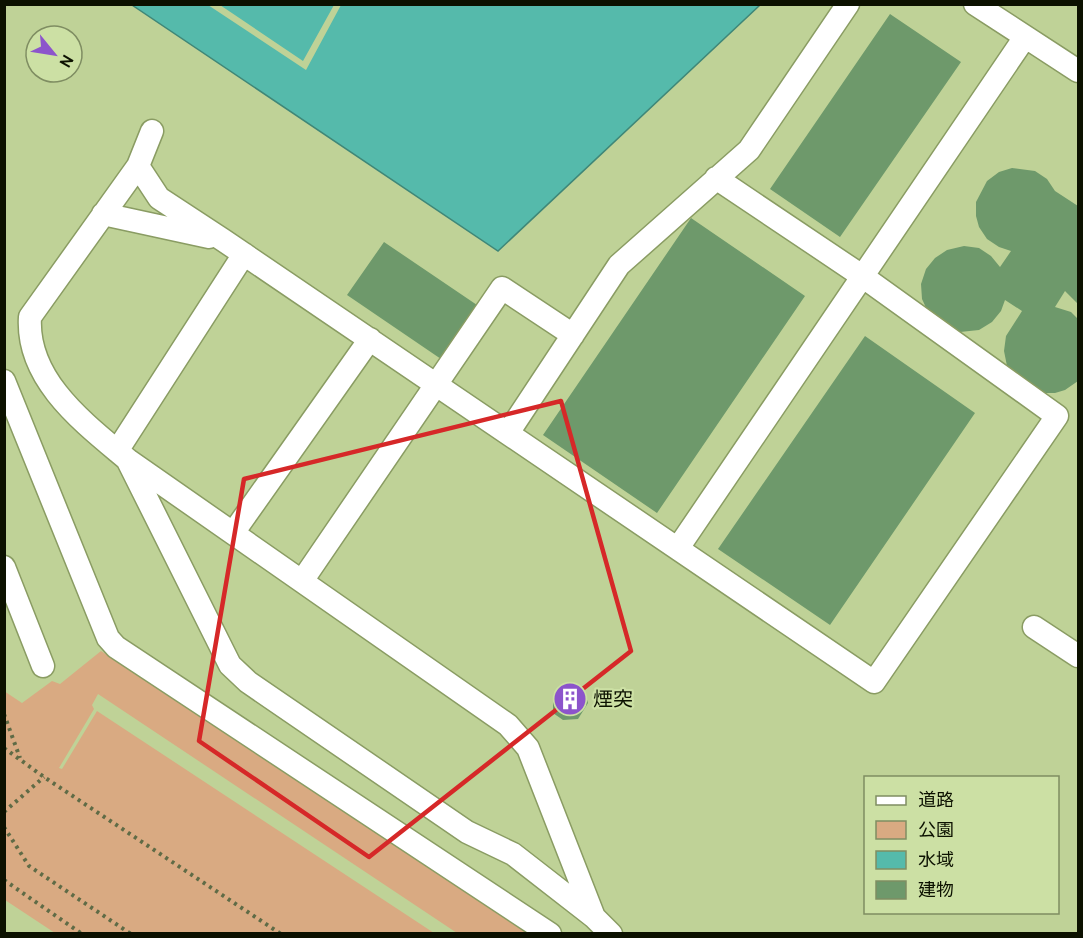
<svg xmlns="http://www.w3.org/2000/svg" width="1083" height="938" font-family="Cabin,'Noto Sans JP',sans-serif">
	<style>
		.green { fill: #d9aa82 }
		.water { fill: #55baab; stroke: #3f8778; stroke-width: 1.5 }
		.pier { fill: #bfd297 }
		.building { fill: #6e996b }
		.lines { fill: none; stroke-linecap: round; stroke-linejoin: round }
		.minor-casing { stroke: #8a9c63; stroke-width: 25 }
		.path { stroke: #5f6b46; stroke-width: 4; stroke-dasharray: 3 4.5; stroke-linecap: butt }
		.minor { stroke: #fff; stroke-width: 22 }
		.marked { fill: none; stroke: #d62828; stroke-width: 4.5; stroke-linejoin: round }
		.labels { text-anchor: middle; dominant-baseline: central; stroke-width: 4.5; stroke-linejoin: round; paint-order: stroke }
		.poi-label { font-size: 20px; fill: #0c1100; stroke: #cce0a4; text-anchor: start }
	</style>
	<rect width="100%" height="100%" fill="#bfd297"/>
	<!-- green -->
	<path class="green" d="M 101,651 L 224,730 L 530,933 L 457,933 L 98,694 L 92,705 L 94,709 L 59,768 L 62,769 L 97,711 L 434,933 L 55,933 L 5,900 L 4,691 L 22,703 L 52,681 L 60,684 Z"/>
	<!-- water -->
	<path class="water" d="M 132,5 L 760,5 L 498,251 Z"/>
	<!-- pier -->
	<path class="pier" d="M 208,5 L 220,5 L 303,61 L 334,5 L 341,5 L 306,70 Z"/>
	<!-- building -->
	<path class="building" d="M 890,14 L 961,62 L 840,237 L 770,189 Z
		M 1012,168 L 1035,171 L 1047,179 L 1055,191 L 1078,206 L 1078,304 L 1065,291 L 1055,307 L 1071,312 L 1078,319 L 1078,381 L 1065,390 L 1055,393 L 1040,393 L 1015,379 L 1007,366 L 1004,351 L 1006,336 L 1022,311 L 1005,300 L 1001,311 L 992,322 L 979,330 L 960,332 L 946,329 L 928,312 L 922,299 L 921,284 L 926,269 L 935,258 L 947,250 L 964,246 L 979,248 L 991,256 L 1000,267 L 1011,251 L 999,247 L 987,239 L 979,227 L 976,216 L 976,202 L 987,181 L 999,172 Z
		M 691,218 L 805,296 L 657,513 L 543,435 Z
		M 384,242 L 477,305 L 441,359 L 347,295 Z
		M 865,336 L 975,413 L 830,625 L 718,549 Z
		M 571,684 L 584,690 L 588,703 L 578,719 L 563,720 L 553,713 L 553,696 L 559,686 Z"/>
	<g class="lines">
		<!-- minor casing -->
		<g class="minor-casing">
			<path id="minor" d="M 975,4 L 1078,71
				M 152,131 L 138,166 L 30,317 C 26,380 84,423 128,460 L 508,725 L 528,748 L 594,917
				M 138,166 L 159,198 L 223,240 L 874,682 L 1057,416 L 862,276 L 716,178
				M 103,214 L 209,237
				M 4,381 L 108,638 L 116,647 L 550,934
				M 508,433 L 619,265 L 749,150 L 848,4
				M 117,451 L 244,254
				M 128,461 L 230,665 L 248,682 L 467,832 L 513,854 L 594,917 L 611,934
				M 233,533 L 370,339
				M 678,548 L 1025,37
				M 4,567 L 43,666
				M 302,581 L 502,288 L 573,335
				M 1034,627 L 1078,656"/>
		</g>
		<!-- path -->
		<path class="path" d="M 4,714 L 20,758
			M 4,748 L 44,777 L 281,934
			M 4,812 L 44,777
			M 4,827 L 29,866 L 131,934
			M 4,880 L 82,934"/>
		<!-- minor -->
		<use href="#minor" class="minor"/>
	</g>
	<!-- marked area -->
	<path class="marked" d="M 561,401 L 631,651 L 369,857 L 199,741 L 244,479 Z"/>
	<!-- icons -->
	<defs>
		<g id="building-disc" transform="scale(1.725)"><circle r="9.5" fill="#8c54cb" stroke="#cce0a4"/><path d="M-4-6H4V6H1V3H-1V6H-4ZM-2.5-4.3h1.7v1.8h-1.7ZM.8-4.3h1.7v1.8H.8ZM-2.5-1h1.7V.8h-1.7ZM.8-1h1.7V.8H.8Z" fill="#fff"/></g>
	</defs>
	<g fill-rule="evenodd">
		<use href="#building-disc" x="570" y="699"/>
	</g>
	<g class="labels">
		<!-- poi labels -->
		<g class="poi-label">
			<text x="593" y="699">煙突</text>
		</g>
	</g>
	<!-- border -->
	<rect width="1083" height="938" fill="none" stroke="#0c1100" stroke-width="12"/>
	<!-- legend -->
	<rect x="864" y="776" width="195" height="138" fill="#cce0a4" stroke="#7f8d62" stroke-width="1.5"/>
	<rect x="876" y="796" width="30" height="9" fill="#ffffff" stroke="#7f8d62" stroke-width="1.5"/>
	<text x="918" y="806" font-size="18" fill="#0c1100">道路</text>
	<rect x="876" y="821" width="30" height="18" fill="#d9aa82" stroke="#7f8d62" stroke-width="1.5"/>
	<text x="918" y="836" font-size="18" fill="#0c1100">公園</text>
	<rect x="876" y="851" width="30" height="18" fill="#55baab" stroke="#7f8d62" stroke-width="1.5"/>
	<text x="918" y="866" font-size="18" fill="#0c1100">水域</text>
	<rect x="876" y="881" width="30" height="18" fill="#6e996b" stroke="#7f8d62" stroke-width="1.5"/>
	<text x="918" y="896" font-size="18" fill="#0c1100">建物</text>
	<!-- north arrow -->
	<g transform="translate(54 54) rotate(120)"><circle r="28" fill="#cce0a4" stroke="#7f8d62" stroke-width="1.5"/>
	<path d="M0-4.5L10 22L0 15L-10 22Z" fill="#8c54cb"/>
	<text y="-9" font-size="16" font-weight="bold" text-anchor="middle" fill="#0c1100">N</text>
	</g>
</svg>
